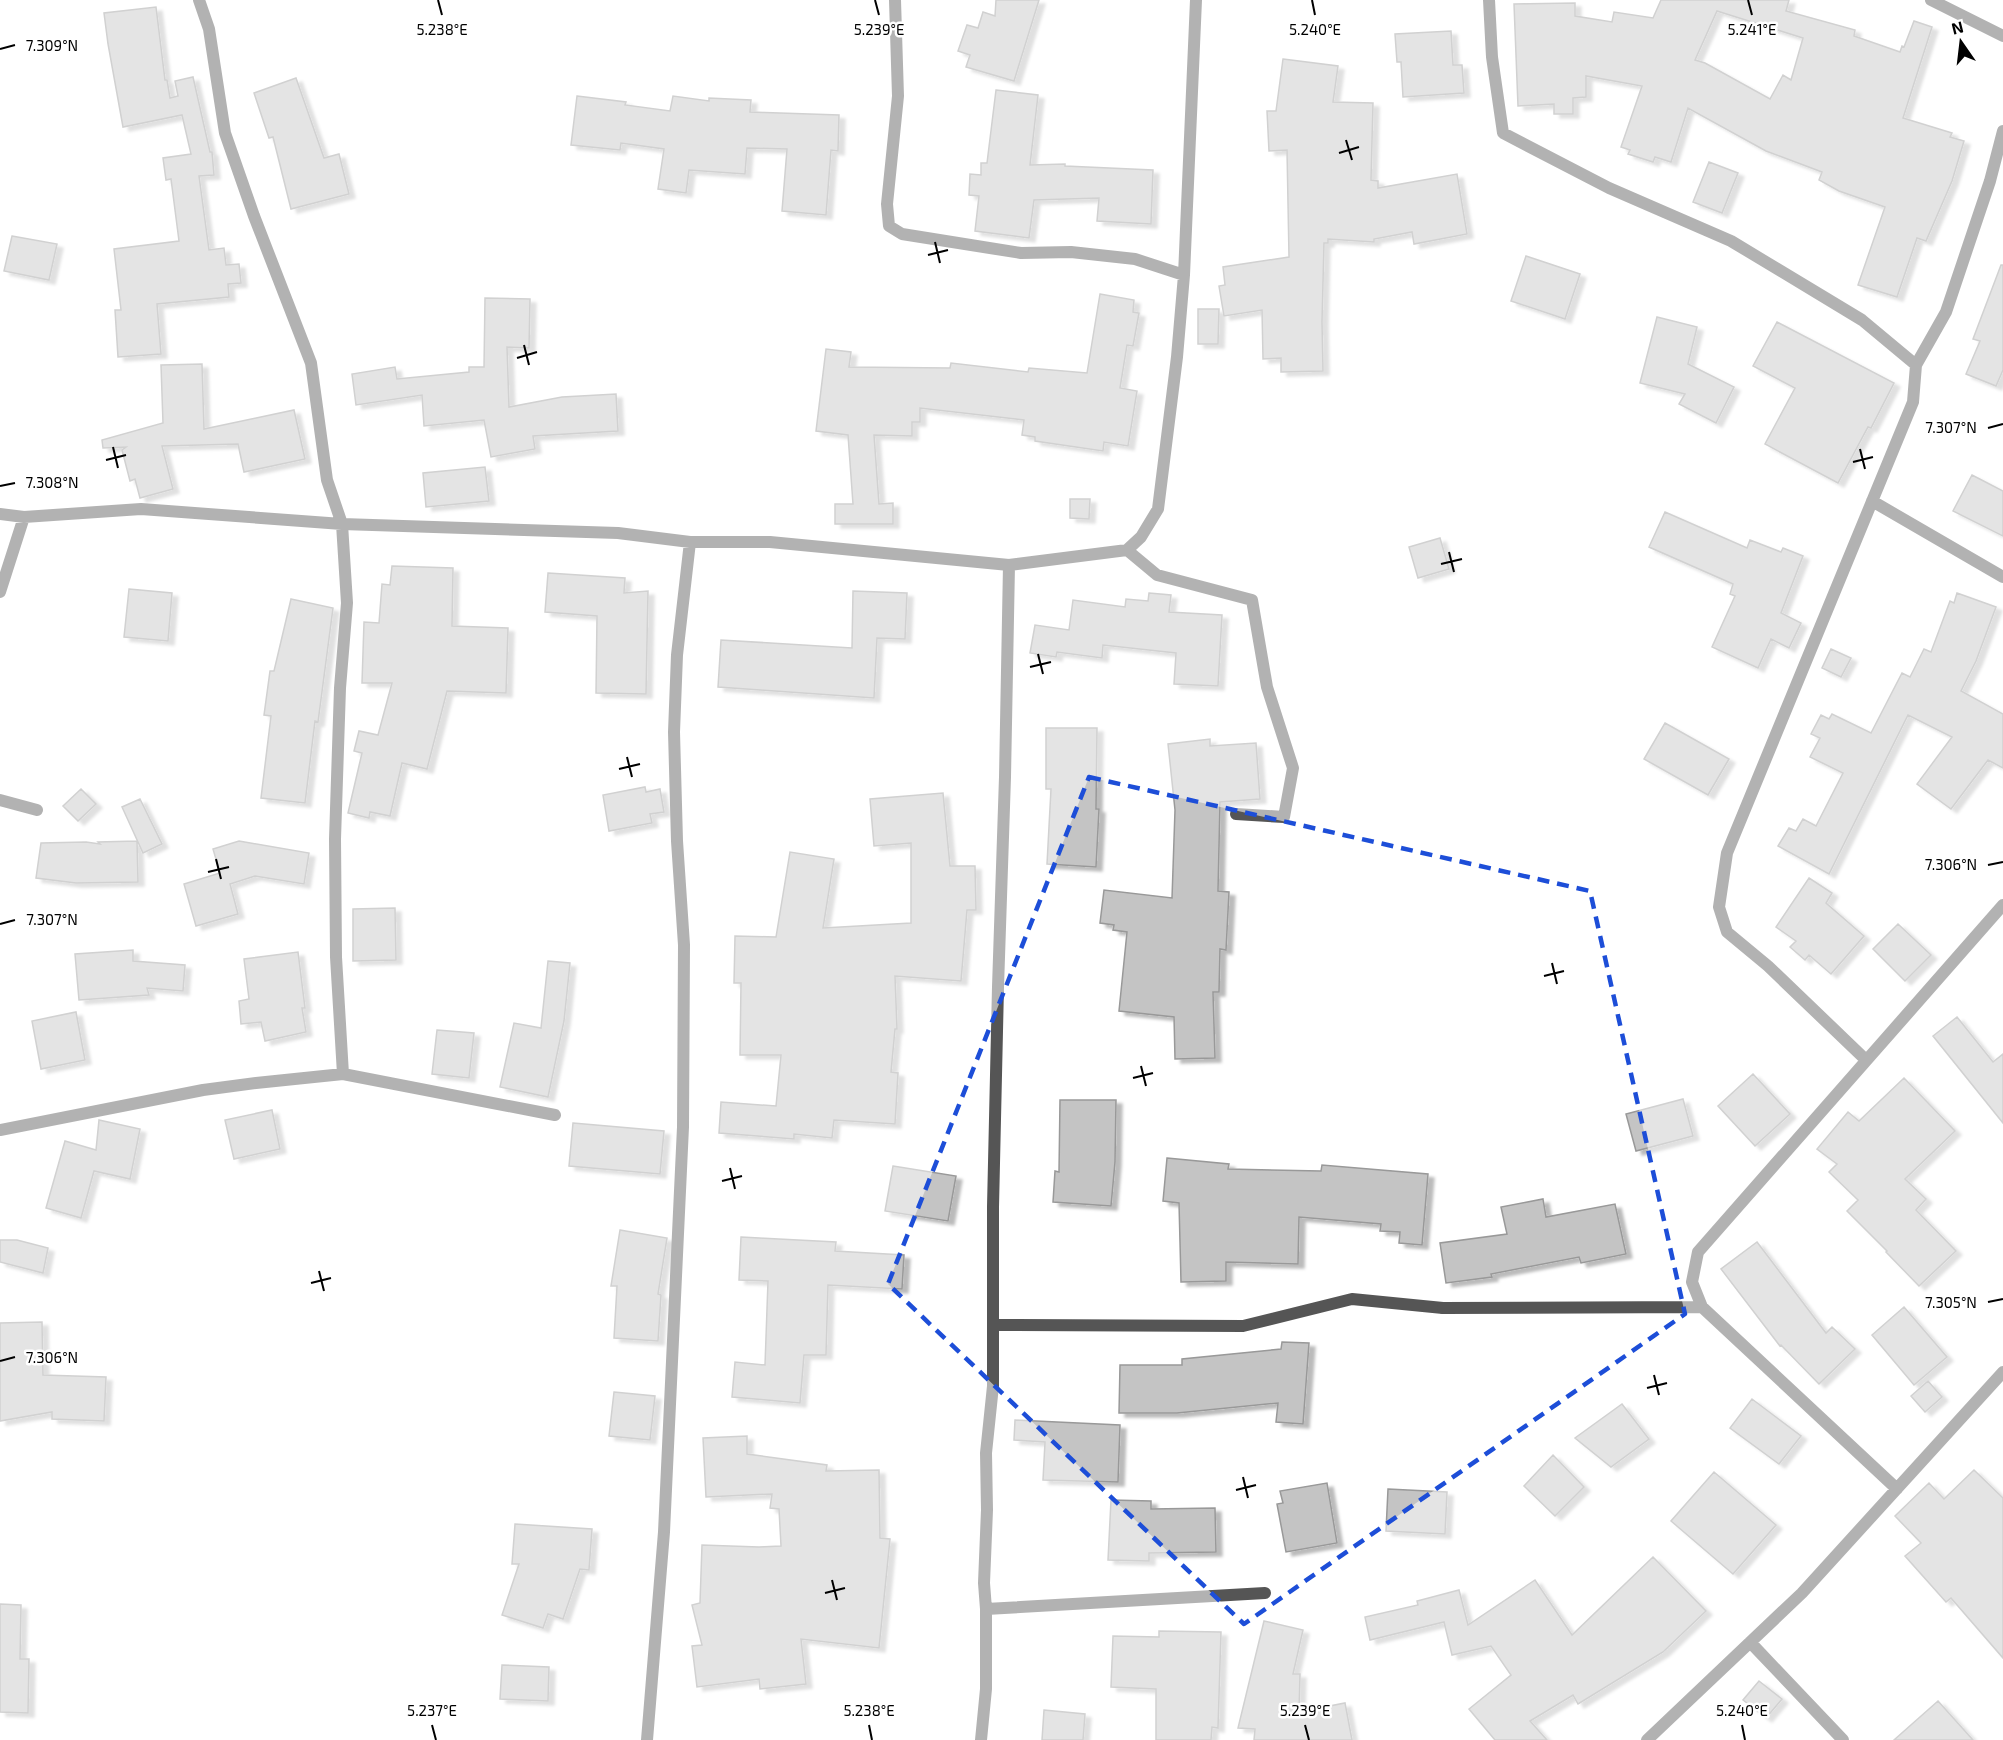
<svg xmlns="http://www.w3.org/2000/svg" width="2003" height="1740" font-family="'Exo 2',sans-serif">
	<style>
		.building { fill: #c4c4c4; stroke: #999; stroke-width: 1.5; fill-rule: evenodd; filter: url(#shadow) }
		.lines { fill: none; stroke-linecap: round; stroke-linejoin: round }
		.lane { stroke: #555; stroke-width: 12 }
		.street { stroke: #555; stroke-width: 12 }
		.marked { fill: none; stroke: #1d4ed8; stroke-width: 4.5; stroke-dasharray: 12 8; stroke-linejoin: round }
		.ticks { fill: none; stroke: #000; stroke-width: 2 }
		.ticks-label { font-size: 15px; text-anchor: middle; fill: #000; stroke: #fff; stroke-width: 5; stroke-linejoin: round; paint-order: stroke }
	</style>
	<defs>
		<filter id="shadow"><feDropShadow dx="6" dy="4" stdDeviation="1.5" flood-color="#0004"/></filter>
	</defs>
	<rect width="100%" height="100%" fill="#fff"/>
	<!-- building -->
	<path class="building" d="M 996,0 L 1039,0 L 1014,81 L 966,67 L 970,55 L 958,51 L 967,25 L 978,28 L 983,12 L 995,16 Z
		M 1661,0 L 1789,0 L 1786,11 L 1855,30 L 1854,36 L 1900,52 L 1902,46 L 1904,47 L 1914,21 L 1932,27 L 1903,118 L 1952,133 L 1950,137 L 1964,141 L 1952,181 L 1926,241 L 1917,238 L 1897,297 L 1858,285 L 1885,207 L 1839,191 L 1819,180 L 1822,172 L 1766,151 L 1688,108 L 1671,162 L 1655,157 L 1653,162 L 1628,154 L 1630,150 L 1621,147 L 1642,86 L 1586,76 L 1586,97 L 1573,98 L 1573,114 L 1554,114 L 1554,104 L 1518,106 L 1514,4 L 1575,3 L 1575,16 L 1612,22 L 1614,12 L 1653,18 ZM 1717,11 L 1803,38 L 1791,80 L 1783,75 L 1770,99 L 1705,63 L 1695,60 Z
		M 156,7 L 165,80 L 167,80 L 170,98 L 178,96 L 175,81 L 193,77 L 210,152 L 212,152 L 214,175 L 199,176 L 209,250 L 224,248 L 226,265 L 239,264 L 241,283 L 228,284 L 229,297 L 157,304 L 161,354 L 118,357 L 115,310 L 121,310 L 114,249 L 179,241 L 171,179 L 166,180 L 163,158 L 191,154 L 182,115 L 123,127 L 108,44 L 104,13 Z
		M 1451,31 L 1453,65 L 1462,65 L 1464,93 L 1403,97 L 1401,62 L 1397,62 L 1395,34 Z
		M 1283,59 L 1338,66 L 1333,102 L 1373,103 L 1371,180 L 1378,181 L 1378,188 L 1457,174 L 1467,234 L 1414,244 L 1412,232 L 1374,239 L 1374,242 L 1328,239 L 1328,243 L 1324,243 L 1322,322 L 1323,371 L 1281,372 L 1281,358 L 1263,359 L 1262,310 L 1224,316 L 1219,286 L 1225,285 L 1223,267 L 1289,257 L 1287,150 L 1269,151 L 1267,111 L 1276,111 Z
		M 296,78 L 324,158 L 339,154 L 349,194 L 291,209 L 273,137 L 269,138 L 254,93 Z
		M 996,90 L 1038,95 L 1030,165 L 1065,164 L 1065,166 L 1153,170 L 1151,224 L 1097,221 L 1099,198 L 1034,200 L 1029,238 L 975,231 L 979,196 L 969,195 L 970,174 L 981,175 L 981,163 L 987,163 Z
		M 577,96 L 626,102 L 625,105 L 670,111 L 673,96 L 709,101 L 709,98 L 751,100 L 750,112 L 839,115 L 838,151 L 831,150 L 826,215 L 782,211 L 787,149 L 747,148 L 745,174 L 689,170 L 686,193 L 658,189 L 664,149 L 621,143 L 620,150 L 571,145 Z
		M 1709,162 L 1738,173 L 1722,213 L 1693,202 Z
		M 12,236 L 57,244 L 49,280 L 4,271 Z
		M 1526,256 L 1580,274 L 1565,319 L 1511,301 Z
		M 2001,265 L 2003,265 L 2003,370 L 1996,386 L 1966,374 L 1980,341 L 1973,339 Z
		M 1100,294 L 1134,300 L 1133,312 L 1139,313 L 1133,346 L 1127,345 L 1120,388 L 1137,391 L 1128,446 L 1104,442 L 1103,451 L 1035,441 L 1035,437 L 1022,435 L 1024,420 L 920,408 L 920,422 L 912,422 L 912,436 L 874,435 L 879,504 L 893,503 L 893,524 L 835,524 L 835,504 L 853,504 L 848,435 L 816,431 L 826,349 L 851,352 L 849,367 L 950,368 L 951,363 L 1028,372 L 1029,368 L 1087,373 Z
		M 485,298 L 530,299 L 529,348 L 507,347 L 509,407 L 562,397 L 616,394 L 618,431 L 533,436 L 535,449 L 491,457 L 484,420 L 424,426 L 422,395 L 356,405 L 352,374 L 395,367 L 397,379 L 469,372 L 469,367 L 484,367 Z
		M 1198,309 L 1219,309 L 1218,344 L 1198,344 Z
		M 1657,317 L 1697,327 L 1688,364 L 1734,387 L 1716,423 L 1679,404 L 1685,394 L 1640,383 Z
		M 1777,322 L 1894,383 L 1871,428 L 1868,427 L 1838,483 L 1765,444 L 1795,388 L 1753,366 Z
		M 202,364 L 204,429 L 294,410 L 305,459 L 244,472 L 238,444 L 162,446 L 173,489 L 140,498 L 135,479 L 130,481 L 122,450 L 126,447 L 103,448 L 102,440 L 163,423 L 161,365 Z
		M 485,467 L 489,501 L 426,507 L 423,473 Z
		M 1972,475 L 2003,491 L 2003,536 L 1953,511 Z
		M 1070,499 L 1090,499 L 1089,519 L 1070,518 Z
		M 1665,512 L 1747,548 L 1750,540 L 1781,552 L 1783,548 L 1803,556 L 1781,613 L 1801,623 L 1789,648 L 1771,639 L 1758,668 L 1712,647 L 1735,596 L 1730,594 L 1733,584 L 1649,547 Z
		M 1440,538 L 1449,569 L 1418,578 L 1409,547 Z
		M 392,566 L 453,568 L 452,626 L 508,628 L 506,693 L 447,691 L 427,769 L 402,763 L 390,816 L 370,812 L 369,818 L 348,813 L 362,753 L 354,751 L 359,731 L 378,735 L 392,683 L 362,683 L 364,622 L 379,623 L 382,584 L 390,585 Z
		M 548,573 L 625,578 L 624,593 L 648,591 L 646,694 L 596,693 L 597,616 L 545,612 Z
		M 129,589 L 172,593 L 168,641 L 124,637 Z
		M 853,591 L 907,593 L 905,639 L 877,638 L 874,698 L 718,687 L 721,640 L 852,648 Z
		M 1149,593 L 1171,595 L 1169,612 L 1222,615 L 1218,686 L 1174,684 L 1176,653 L 1103,645 L 1102,658 L 1057,652 L 1056,657 L 1030,653 L 1035,625 L 1069,630 L 1073,600 L 1125,607 L 1126,599 L 1148,601 Z
		M 1957,593 L 1996,607 L 1976,661 L 1961,691 L 2003,714 L 2003,768 L 1988,760 L 1951,809 L 1917,784 L 1952,737 L 1908,715 L 1829,874 L 1778,846 L 1789,828 L 1796,831 L 1803,819 L 1816,826 L 1843,773 L 1810,757 L 1820,738 L 1811,734 L 1821,715 L 1829,719 L 1832,714 L 1871,733 L 1902,673 L 1910,677 L 1924,649 L 1931,652 L 1950,601 L 1954,603 Z
		M 291,599 L 333,608 L 318,722 L 315,721 L 305,803 L 261,798 L 271,716 L 264,715 L 270,671 L 274,671 Z
		M 1831,649 L 1851,658 L 1841,677 L 1822,668 Z
		M 1665,723 L 1729,759 L 1708,795 L 1644,759 Z
		M 1046,728 L 1097,728 L 1096,809 L 1099,809 L 1096,867 L 1047,864 L 1051,789 L 1046,789 Z
		M 1210,739 L 1210,746 L 1256,743 L 1260,799 L 1220,802 L 1218,891 L 1229,892 L 1226,950 L 1220,949 L 1219,992 L 1213,992 L 1215,1058 L 1175,1059 L 1174,1017 L 1119,1011 L 1127,932 L 1113,930 L 1114,925 L 1100,923 L 1104,890 L 1172,898 L 1175,810 L 1168,744 Z
		M 645,787 L 646,792 L 660,789 L 664,812 L 650,814 L 652,823 L 609,831 L 603,795 Z
		M 81,789 L 96,804 L 78,821 L 63,806 Z
		M 943,793 L 950,866 L 975,866 L 976,910 L 967,910 L 961,981 L 895,976 L 897,1029 L 895,1029 L 891,1072 L 898,1073 L 895,1124 L 834,1120 L 832,1138 L 794,1134 L 794,1139 L 719,1133 L 721,1102 L 776,1106 L 781,1055 L 740,1055 L 741,983 L 734,983 L 735,936 L 776,937 L 790,852 L 834,859 L 823,928 L 911,923 L 911,843 L 874,846 L 870,799 Z
		M 140,799 L 162,844 L 143,853 L 122,807 Z
		M 137,841 L 138,882 L 76,883 L 36,878 L 41,843 L 86,842 L 100,844 L 98,842 Z
		M 239,841 L 309,853 L 304,884 L 255,876 L 230,884 L 238,914 L 196,926 L 184,884 L 220,873 L 213,849 Z
		M 1809,878 L 1832,893 L 1826,903 L 1864,936 L 1831,974 L 1809,955 L 1805,960 L 1790,947 L 1796,941 L 1776,927 Z
		M 395,908 L 396,960 L 353,961 L 353,909 Z
		M 1898,924 L 1931,955 L 1905,981 L 1873,949 Z
		M 133,950 L 133,961 L 185,965 L 183,991 L 147,988 L 149,995 L 79,1000 L 75,954 Z
		M 298,952 L 305,1008 L 302,1008 L 306,1032 L 265,1041 L 261,1022 L 241,1024 L 239,1001 L 249,999 L 244,959 Z
		M 548,961 L 570,963 L 564,1021 L 548,1097 L 500,1087 L 514,1023 L 541,1028 Z
		M 76,1012 L 85,1060 L 41,1069 L 32,1021 Z
		M 1957,1017 L 1993,1062 L 2003,1054 L 2003,1123 L 1933,1036 Z
		M 437,1030 L 474,1033 L 469,1078 L 432,1074 Z
		M 1753,1074 L 1790,1114 L 1755,1146 L 1718,1106 Z
		M 1904,1078 L 1955,1131 L 1905,1179 L 1926,1199 L 1916,1210 L 1956,1251 L 1919,1286 L 1886,1252 L 1887,1251 L 1847,1211 L 1858,1200 L 1829,1172 L 1837,1164 L 1817,1149 L 1848,1112 L 1859,1121 Z
		M 1683,1099 L 1693,1136 L 1636,1151 L 1626,1114 Z
		M 1060,1100 L 1116,1100 L 1115,1162 L 1111,1206 L 1053,1202 L 1055,1171 L 1059,1172 Z
		M 272,1110 L 280,1149 L 234,1159 L 225,1120 Z
		M 99,1120 L 140,1129 L 130,1179 L 94,1171 L 81,1218 L 46,1208 L 65,1141 L 96,1150 Z
		M 573,1123 L 664,1131 L 660,1174 L 569,1166 Z
		M 1167,1158 L 1229,1164 L 1228,1169 L 1321,1171 L 1322,1165 L 1428,1174 L 1422,1245 L 1399,1243 L 1400,1232 L 1380,1231 L 1381,1224 L 1299,1217 L 1298,1264 L 1226,1262 L 1226,1281 L 1181,1282 L 1179,1203 L 1163,1201 Z
		M 893,1166 L 956,1176 L 948,1221 L 885,1211 Z
		M 1543,1199 L 1546,1217 L 1615,1204 L 1626,1254 L 1581,1263 L 1579,1257 L 1491,1274 L 1492,1277 L 1446,1283 L 1440,1243 L 1507,1234 L 1501,1207 Z
		M 620,1230 L 667,1238 L 658,1294 L 661,1295 L 658,1341 L 614,1338 L 617,1286 L 611,1286 Z
		M 741,1237 L 836,1242 L 835,1251 L 904,1255 L 902,1289 L 828,1285 L 826,1355 L 804,1355 L 800,1403 L 732,1397 L 735,1362 L 765,1365 L 768,1281 L 739,1280 Z
		M 0,1240 L 17,1240 L 48,1248 L 43,1273 L 0,1262 Z
		M 1757,1242 L 1826,1333 L 1832,1327 L 1855,1349 L 1819,1384 L 1781,1345 L 1780,1346 L 1721,1269 Z
		M 1904,1307 L 1947,1357 L 1914,1385 L 1872,1335 Z
		M 42,1322 L 43,1375 L 106,1377 L 104,1421 L 52,1419 L 52,1412 L 0,1421 L 0,1323 Z
		M 1282,1342 L 1309,1343 L 1303,1424 L 1276,1422 L 1278,1403 L 1177,1413 L 1119,1413 L 1120,1365 L 1182,1365 L 1182,1359 L 1281,1349 Z
		M 1928,1381 L 1942,1397 L 1925,1412 L 1911,1396 Z
		M 614,1392 L 655,1396 L 650,1440 L 609,1436 Z
		M 1752,1399 L 1801,1436 L 1779,1464 L 1730,1428 Z
		M 1622,1404 L 1649,1439 L 1611,1467 L 1575,1438 Z
		M 1015,1420 L 1120,1425 L 1118,1482 L 1043,1480 L 1045,1442 L 1014,1440 Z
		M 747,1436 L 747,1454 L 827,1465 L 826,1471 L 879,1470 L 880,1538 L 890,1539 L 879,1648 L 801,1639 L 806,1684 L 760,1689 L 759,1679 L 697,1687 L 692,1646 L 702,1645 L 692,1605 L 700,1603 L 702,1545 L 759,1547 L 781,1546 L 779,1509 L 770,1508 L 772,1494 L 706,1497 L 703,1438 Z
		M 1553,1455 L 1584,1487 L 1555,1516 L 1524,1486 Z
		M 1974,1470 L 2003,1498 L 2003,1658 L 1951,1598 L 1946,1602 L 1905,1556 L 1921,1543 L 1895,1516 L 1929,1483 L 1944,1499 Z
		M 1714,1472 L 1776,1525 L 1733,1574 L 1671,1521 Z
		M 1327,1483 L 1337,1543 L 1286,1552 L 1277,1504 L 1283,1503 L 1280,1491 Z
		M 1388,1489 L 1447,1492 L 1445,1534 L 1386,1531 Z
		M 1111,1500 L 1151,1501 L 1151,1509 L 1215,1508 L 1216,1552 L 1149,1553 L 1149,1561 L 1108,1560 Z
		M 515,1524 L 592,1529 L 589,1570 L 580,1569 L 563,1619 L 548,1614 L 543,1628 L 502,1615 L 519,1564 L 512,1564 Z
		M 1653,1557 L 1706,1611 L 1663,1652 L 1578,1704 L 1573,1695 L 1530,1721 L 1547,1740 L 1495,1740 L 1469,1709 L 1511,1675 L 1491,1646 L 1452,1655 L 1444,1622 L 1370,1640 L 1365,1617 L 1418,1605 L 1417,1601 L 1459,1590 L 1468,1625 L 1535,1580 L 1572,1635 Z
		M 0,1604 L 21,1605 L 20,1659 L 29,1659 L 28,1713 L 0,1712 Z
		M 1264,1621 L 1303,1630 L 1293,1674 L 1300,1674 L 1299,1712 L 1345,1703 L 1352,1740 L 1254,1740 L 1255,1729 L 1238,1728 Z
		M 1159,1631 L 1221,1632 L 1218,1728 L 1212,1727 L 1211,1740 L 1156,1740 L 1156,1689 L 1111,1687 L 1113,1636 L 1159,1637 Z
		M 502,1665 L 549,1667 L 548,1701 L 500,1699 Z
		M 1759,1681 L 1782,1699 L 1766,1718 L 1743,1700 Z
		M 1938,1701 L 1973,1740 L 1894,1740 Z
		M 1044,1710 L 1085,1714 L 1083,1740 L 1042,1740 Z"/>
	<g class="lines">
		<!-- lane -->
		<path class="lane" d="M 993,1325 L 1243,1326 L 1352,1299 L 1443,1308"/>
		<!-- street -->
		<path class="street" d="M 895,0 L 898,96 L 887,204 L 889,226 L 902,234 L 1021,253 L 1071,252 L 1135,259 L 1184,275
			M 1489,0 L 1492,57 L 1503,133 L 1609,188 L 1731,241 L 1862,320 L 1916,365
			M 1931,0 L 2003,36
			M 1872,501 L 2003,577
			M 0,514 L 24,517 L 141,509 L 342,524 L 618,533 L 690,542 L 770,542 L 1009,565 L 1127,550 L 1141,537 L 1158,509 L 1177,357 L 1184,275 L 1196,0
			M 1127,550 L 1157,575 L 1252,600 L 1267,687 L 1293,768 L 1284,817 L 1236,814
			M 0,592 L 24,517
			M 0,800 L 37,810
			M 1866,1060 L 1768,966 L 1727,932 L 1719,907 L 1727,853 L 1913,402 L 1916,365 L 1946,312 L 1990,181 L 2003,131
			M 343,1074 L 555,1115
			M 0,1130 L 203,1090 L 256,1083 L 343,1074 L 336,957 L 335,839 L 340,688 L 347,603 L 342,524 L 327,480 L 311,363 L 254,216 L 225,133 L 209,29 L 199,0
			M 1443,1308 L 1702,1307
			M 1897,1489 L 1702,1307 L 1692,1282 L 1698,1252 L 2003,905
			M 986,1609 L 1265,1593
			M 1750,1642 L 1843,1740
			M 647,1740 L 664,1532 L 683,1127 L 684,945 L 677,841 L 674,732 L 677,655 L 690,542
			M 981,1740 L 986,1689 L 986,1609 L 984,1583 L 987,1510 L 986,1453 L 993,1386 L 993,1207 L 998,987 L 1005,777 L 1009,565
			M 1647,1740 L 1802,1593 L 2003,1372"/>
	</g>
	<!-- marked area -->
	<path d="M0 0H2003V1740H0ZM 1089,777 L 1590,891 L 1685,1314 L 1244,1624 L 888,1284 Z" fill="#fff" fill-opacity=".55" fill-rule="evenodd"/>
	<path class="marked" d="M 1089,777 L 1590,891 L 1685,1314 L 1244,1624 L 888,1284 Z"/>
	<!-- ticks -->
	<path class="ticks" d="M 438,0 L 442,15M 875,0 L 879,15M 1312,0 L 1315,15M 1748,0 L 1752,15M 0,49 L 15,45M 1346,140 L 1352,160M 1339,153 L 1359,147M 935,242 L 940,263M 928,255 L 948,250M 524,345 L 529,365M 517,358 L 537,352M 1988,428 L 2003,424M 113,447 L 118,468M 1860,449 L 1865,469M 106,460 L 126,455M 1853,462 L 1873,457M 0,486 L 15,483M 1449,552 L 1454,572M 1441,564 L 1462,559M 1038,654 L 1043,674M 1030,667 L 1051,662M 627,757 L 632,777M 619,769 L 640,764M 216,859 L 221,879M 1988,865 L 2003,862M 208,872 L 229,867M 0,924 L 15,920M 1552,963 L 1557,984M 1544,976 L 1564,971M 1141,1066 L 1146,1086M 1133,1078 L 1153,1073M 730,1168 L 735,1189M 722,1181 L 742,1176M 319,1271 L 324,1291M 311,1283 L 331,1278M 1988,1302 L 2003,1299M 0,1361 L 15,1357M 1654,1375 L 1659,1395M 1647,1388 L 1667,1383M 1243,1477 L 1248,1498M 1236,1490 L 1256,1485M 832,1580 L 837,1600M 825,1593 L 845,1588M 432,1725 L 436,1740M 869,1725 L 872,1740M 1305,1725 L 1309,1740M 1742,1725 L 1745,1740"/>
	<g class="ticks-label">
		<text x="442" y="35">5.238°E</text>
		<text x="879" y="35">5.239°E</text>
		<text x="1315" y="35">5.240°E</text>
		<text x="1752" y="35">5.241°E</text>
		<text x="52" y="51">7.309°N</text>
		<text x="1951" y="433">7.307°N</text>
		<text x="52" y="488">7.308°N</text>
		<text x="1951" y="870">7.306°N</text>
		<text x="52" y="925">7.307°N</text>
		<text x="1951" y="1308">7.305°N</text>
		<text x="52" y="1363">7.306°N</text>
		<text x="432" y="1716">5.237°E</text>
		<text x="869" y="1716">5.238°E</text>
		<text x="1305" y="1716">5.239°E</text>
		<text x="1742" y="1716">5.240°E</text>
	</g>
	<!-- north arrow -->
	<g transform="translate(1961 42) rotate(346)" stroke="#ffffff" stroke-width="4.5" paint-order="stroke">
	<path d="M0-4.5L10 22L0 15L-10 22Z" fill="#000000"/>
	<text y="-9" font-size="16" font-weight="bold" text-anchor="middle" fill="#000000">N</text>
	</g>
</svg>
